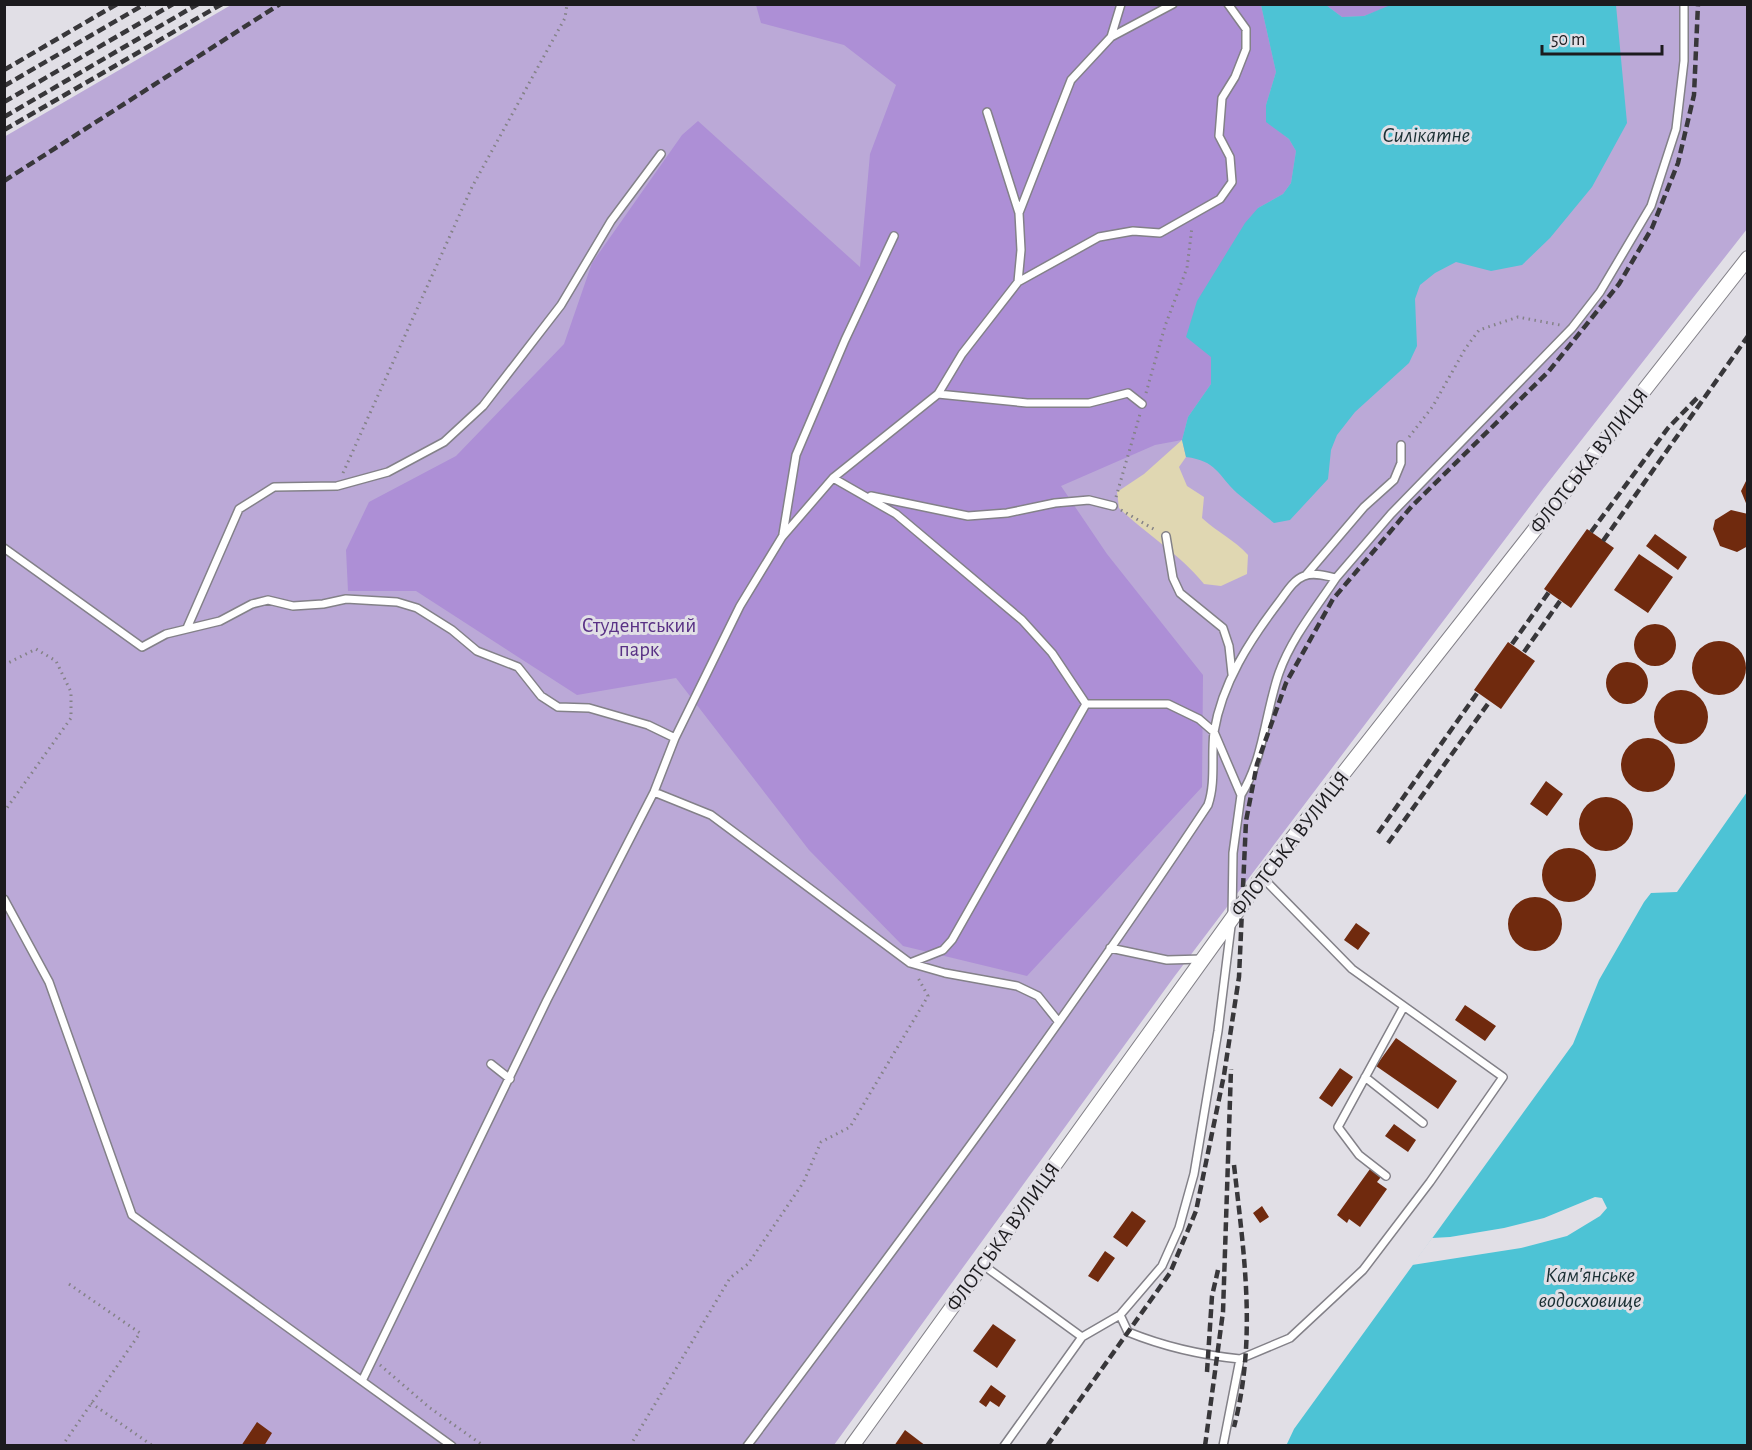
<svg xmlns="http://www.w3.org/2000/svg" width="1752" height="1450" font-family="'Alegreya Sans',sans-serif">
	<style>
		.green { fill: #bba9d7 }
		.forest { fill: #ad8fd6 }
		.sand { fill: #e0d7b2 }
		.water { fill: #4dc3d5 }
		.pier { fill: #e1dfe6 }
		.building { fill: #702a0e }
		.lines { fill: none; stroke-linecap: round; stroke-linejoin: round }
		.service-casing { stroke: #838188; stroke-width: 10 }
		.minor-casing { stroke: #838188; stroke-width: 16 }
		.path { stroke: #848287; stroke-width: 3; stroke-dasharray: 1.5 4.5; stroke-linecap: butt }
		.service { stroke: #fff; stroke-width: 7 }
		.minor { stroke: #fff; stroke-width: 14 }
		.rail { stroke: #38373a; stroke-width: 4.5; stroke-dasharray: 9 4.5; stroke-linecap: butt }
		.labels { text-anchor: middle; dominant-baseline: central; stroke-width: 6; stroke-linejoin: round; paint-order: stroke }
		.street-label { font-size: 21px; fill: #1c1b1e; stroke: #e1dfe6 }
		.park-label { font-size: 21px; fill: #593185; stroke: #e1dfe6 }
		.water-label { font-size: 22px; font-style: italic; fill: #1a2f33; stroke: #e1dfe6 }
	</style>
	<rect width="100%" height="100%" fill="#e1dfe6"/>
	<!-- green -->
	<path class="green" d="M 231,5 L 1747,5 L 1747,229 L 1543,489 L 1174,977 L 834,1445 L 5,1445 L 4,137 Z"/>
	<!-- forest -->
	<path class="forest" d="M 756,5 L 1261,5 L 1276,72 L 1266,105 L 1266,121 L 1289,139 L 1296,151 L 1291,183 L 1283,194 L 1258,208 L 1211,357 L 1211,384 L 1188,417 L 1182,440 L 1155,445 L 1061,486 L 1107,554 L 1203,675 L 1202,787 L 1027,976 L 903,946 L 809,850 L 676,678 L 577,695 L 416,591 L 348,591 L 346,550 L 369,502 L 456,456 L 564,344 L 592,263 L 682,135 L 698,121 L 860,267 L 870,154 L 896,85 L 844,45 L 761,23 Z
		M 1326,5 L 1393,5 L 1364,16 L 1342,17 Z"/>
	<!-- sand -->
	<path class="sand" d="M 1182,440 L 1186,457 L 1179,467 L 1187,486 L 1204,497 L 1202,518 C 1218,533 1235,540 1248,555 L 1247,574 L 1221,586 L 1204,584 C 1180,554 1147,535 1119,508 L 1117,492 L 1144,474 Z"/>
	<!-- water -->
	<path class="water" d="M 1393,4 L 1616,5 L 1627,123 L 1592,187 L 1550,238 L 1522,265 L 1491,271 L 1456,262 L 1435,273 L 1420,285 L 1415,299 L 1417,346 L 1409,363 L 1355,412 L 1337,435 L 1331,450 L 1328,479 L 1290,520 L 1274,523 C 1262,513 1249,503 1237,493 C 1217,474 1217,461 1186,457 L 1182,440 L 1188,417 L 1211,384 L 1211,357 L 1186,337 L 1197,301 L 1245,223 L 1258,208 L 1283,194 L 1291,183 L 1296,151 L 1289,139 L 1266,122 L 1266,105 L 1276,72 L 1261,5 L 1326,5 L 1342,17 L 1364,16 Z
		M 1747,792 L 1747,1445 L 1286,1446 L 1294,1429 L 1573,1044 L 1599,980 L 1644,902 L 1651,893 L 1677,892 Z"/>
	<!-- pier -->
	<path class="pier" d="M 1595,1197 L 1602,1198 L 1607,1208 L 1600,1216 L 1567,1236 L 1521,1248 L 1412,1265 L 1432,1238 L 1450,1237 L 1504,1228 L 1544,1218 Z"/>
	<!-- building -->
	<path class="building" d="M 1748,477 L 1748,508 L 1741,491 Z
		M 1731,510 L 1748,514 L 1748,546 L 1737,552 L 1720,546 L 1713,529 L 1715,520 Z
		M 1587,529 L 1614,548 L 1571,608 L 1544,589 Z
		M 1655,534 L 1687,557 L 1678,570 L 1646,546 Z
		M 1639,554 L 1673,577 L 1648,613 L 1614,590 Z
		M1634 645a21 21 0 1 1 42 0a21 21 0 1 1-42 0Z
		M1692 668a27 27 0 1 1 54 0a27 27 0 1 1-54 0Z
		M 1508,642 L 1535,661 L 1501,709 L 1474,690 Z
		M1606 683a21 21 0 1 1 42 0a21 21 0 1 1-42 0Z
		M1654 717a27 27 0 1 1 54 0a27 27 0 1 1-54 0Z
		M1621 765a27 27 0 1 1 54 0a27 27 0 1 1-54 0Z
		M 1546,781 L 1563,794 L 1547,816 L 1530,804 Z
		M1579 824a27 27 0 1 1 54 0a27 27 0 1 1-54 0Z
		M1542 875a27 27 0 1 1 54 0a27 27 0 1 1-54 0Z
		M1508 924a27 27 0 1 1 54 0a27 27 0 1 1-54 0Z
		M 1356,923 L 1370,933 L 1358,950 L 1344,940 Z
		M 1465,1005 L 1496,1026 L 1485,1041 L 1455,1020 Z
		M 1396,1038 L 1457,1081 L 1438,1109 L 1376,1066 Z
		M 1340,1068 L 1353,1077 L 1332,1107 L 1319,1098 Z
		M 1394,1124 L 1416,1140 L 1408,1152 L 1385,1136 Z
		M 1370,1169 L 1381,1177 L 1377,1182 L 1387,1189 L 1360,1227 L 1349,1219 L 1347,1223 L 1337,1215 Z
		M 1262,1206 L 1269,1217 L 1260,1223 L 1253,1213 Z
		M 1132,1211 L 1146,1221 L 1127,1247 L 1113,1237 Z
		M 1105,1251 L 1115,1258 L 1098,1282 L 1088,1276 Z
		M 993,1324 L 1016,1340 L 997,1368 L 973,1351 Z
		M 991,1385 L 1006,1396 L 999,1407 L 990,1401 L 986,1407 L 979,1402 Z
		M 257,1422 L 272,1433 L 264,1446 L 241,1446 Z
		M 905,1430 L 926,1446 L 894,1446 Z"/>
	<g class="lines">
		<!-- service casing -->
		<g class="service-casing">
			<path id="service" d="M 1121,4 L 1111,37 L 1173,4
				M 987,112 L 1019,213 L 1071,80 L 1111,37
				M 1019,213 L 1021,250 L 1018,282 L 1099,237 L 1133,231 L 1160,233 L 1220,199 L 1232,182 L 1230,157 L 1219,136 L 1222,98 L 1235,77 L 1246,49 L 1246,29 L 1228,4
				M 938,394 L 1027,403 L 1089,403 L 1128,393 L 1142,404
				M 833,478 L 896,514 L 1022,620 L 1052,653 L 1086,704 L 1168,704 L 1199,719 L 1214,732 L 1241,795 L 1233,853 L 1232,918 L 1218,1031 L 1194,1174 L 1179,1228 L 1162,1266 L 1120,1315 L 1082,1337
				M 871,496 L 968,516 L 1007,513 L 1055,503 L 1089,500 L 1113,506
				M 783,534 L 796,455 L 845,340 L 894,236
				M 1166,536 L 1173,578 L 1180,593 L 1223,628 L 1229,646 L 1232,674
				M 4,548 L 142,647 L 166,634 L 220,621 L 252,604 L 268,600 L 293,606 L 323,604 L 346,599 L 397,602 L 417,608 L 452,630 L 477,651 L 518,667 L 541,696 L 558,707 L 589,708 L 648,725 L 675,738
				M 1306,575 L 1364,507 L 1394,480 L 1401,463 L 1401,445
				M 187,628 L 239,509 L 274,487 L 337,486 L 388,472 L 444,442 L 483,406 L 561,305 L 611,221 L 661,154
				M 654,792 L 711,815 L 910,963 L 945,973 L 1017,986 L 1038,996 L 1058,1021
				M 1241,795 C 1264,758 1265,713 1279,673 C 1291,639 1316,608 1336,578
				M 4,899 L 49,982 L 132,1215 L 452,1446
				M 1110,948 L 1167,960 L 1203,959
				M 910,963 L 943,950 L 952,940 L 1086,704
				M 491,1064 L 510,1079
				M 1365,1077 L 1423,1123
				M 1386,1176 L 1359,1155 L 1338,1127 L 1403,1008
				M 983,1265 L 1082,1337 L 1004,1446
				M 1120,1315 L 1128,1332 C 1165,1347 1200,1355 1240,1359 L 1223,1446
				M 1240,1359 L 1290,1338 L 1363,1270 L 1430,1182 L 1503,1077 L 1352,969 L 1262,877
				M 362,1381 L 547,1000 L 654,792 L 675,738 L 740,606 L 782,537 L 833,478 L 938,394 L 962,354 L 1018,282
				M 747,1446 C 905,1235 1063,1024 1208,805 C 1216,782 1211,756 1214,732 C 1222,683 1250,640 1279,602 C 1286,593 1293,580 1304,576 C 1314,572 1326,576 1336,578 L 1391,514 L 1572,328 L 1600,292 L 1651,206 L 1676,129 L 1684,61 L 1684,4"/>
		</g>
		<!-- minor casing -->
		<g class="minor-casing">
			<path id="minor" d="M 852,1446 L 1262,877 L 1748,258"/>
		</g>
		<!-- path -->
		<path class="path" d="M 1146,393 L 1165,326 L 1187,268 L 1192,227
			M 1409,437 L 1433,406 L 1465,349 L 1479,330 L 1518,317 L 1560,325
			M 343,473 L 472,187 L 565,18 L 567,4
			M 1116,497 L 1140,414
			M 1121,510 L 1157,531
			M 4,665 L 36,649 L 56,661 L 71,692 L 71,718 L 4,812
			M 380,1365 L 430,1408 L 484,1446
			M 91,1403 L 153,1446
			M 62,1446 L 140,1333 L 66,1282
			M 630,1446 L 730,1278 L 748,1264 L 803,1183 L 821,1142 L 850,1127 L 928,996 L 917,976"/>
		<!-- service -->
		<use href="#service" class="service"/>
		<!-- minor -->
		<use href="#minor" class="minor"/>
		<!-- rail -->
		<path class="rail" d="M 4,70 L 117,4
			M 4,86 L 145,4
			M 4,102 L 173,4
			M 4,117 L 198,4
			M 4,130 L 222,4
			M 4,181 L 280,4
			M 1591,532 L 1668,428 L 1699,396
			M 1603,541 L 1748,336
			M 1512,644 L 1549,592
			M 1524,652 L 1560,601
			M 1378,833 L 1478,692
			M 1388,843 L 1490,701
			M 1234,1165 C 1244,1255 1257,1338 1234,1427
			M 1207,1372 L 1212,1296 L 1218,1270
			M 1047,1446 L 1170,1273 L 1196,1211 L 1224,1075 L 1239,977 L 1246,821 L 1257,764 L 1286,683 L 1333,599 L 1412,506 L 1549,371 L 1619,284 L 1652,228 L 1678,163 L 1694,95 L 1698,4
			M 1205,1446 L 1223,1312 L 1231,1069"/>
	</g>
	<g class="labels">
		<!-- street labels -->
		<g class="street-label">
			<text transform="translate(1589 461) rotate(-52)">ФЛОТСЬКА ВУЛИЦЯ</text>
			<text transform="translate(1290 844) rotate(-52)">ФЛОТСЬКА ВУЛИЦЯ</text>
			<text transform="translate(1003 1237) rotate(-54)">ФЛОТСЬКА ВУЛИЦЯ</text>
		</g>
		<!-- park labels -->
		<g class="park-label">
			<text x="639" y="625">Студентський<tspan x="639" dy="24">парк</tspan></text>
		</g>
		<!-- water labels -->
		<g class="water-label">
			<text x="1426" y="135">Силікатне</text>
			<text x="1590" y="1275">Кам'янське<tspan x="1590" dy="25">водосховище</tspan></text>
		</g>
	</g>
	<!-- border -->
	<rect width="1752" height="1450" fill="none" stroke="#1c1b1e" stroke-width="12"/>
	<!-- scale -->
	<path d="M1542 45v9h120v-9" fill="none" stroke="#1c1b1e" stroke-width="3"/>
	<text x="1551" y="45" font-size="18" fill="#1c1b1e" stroke="#e1dfe6" stroke-width="4.5" paint-order="stroke">50 m</text>
</svg>
